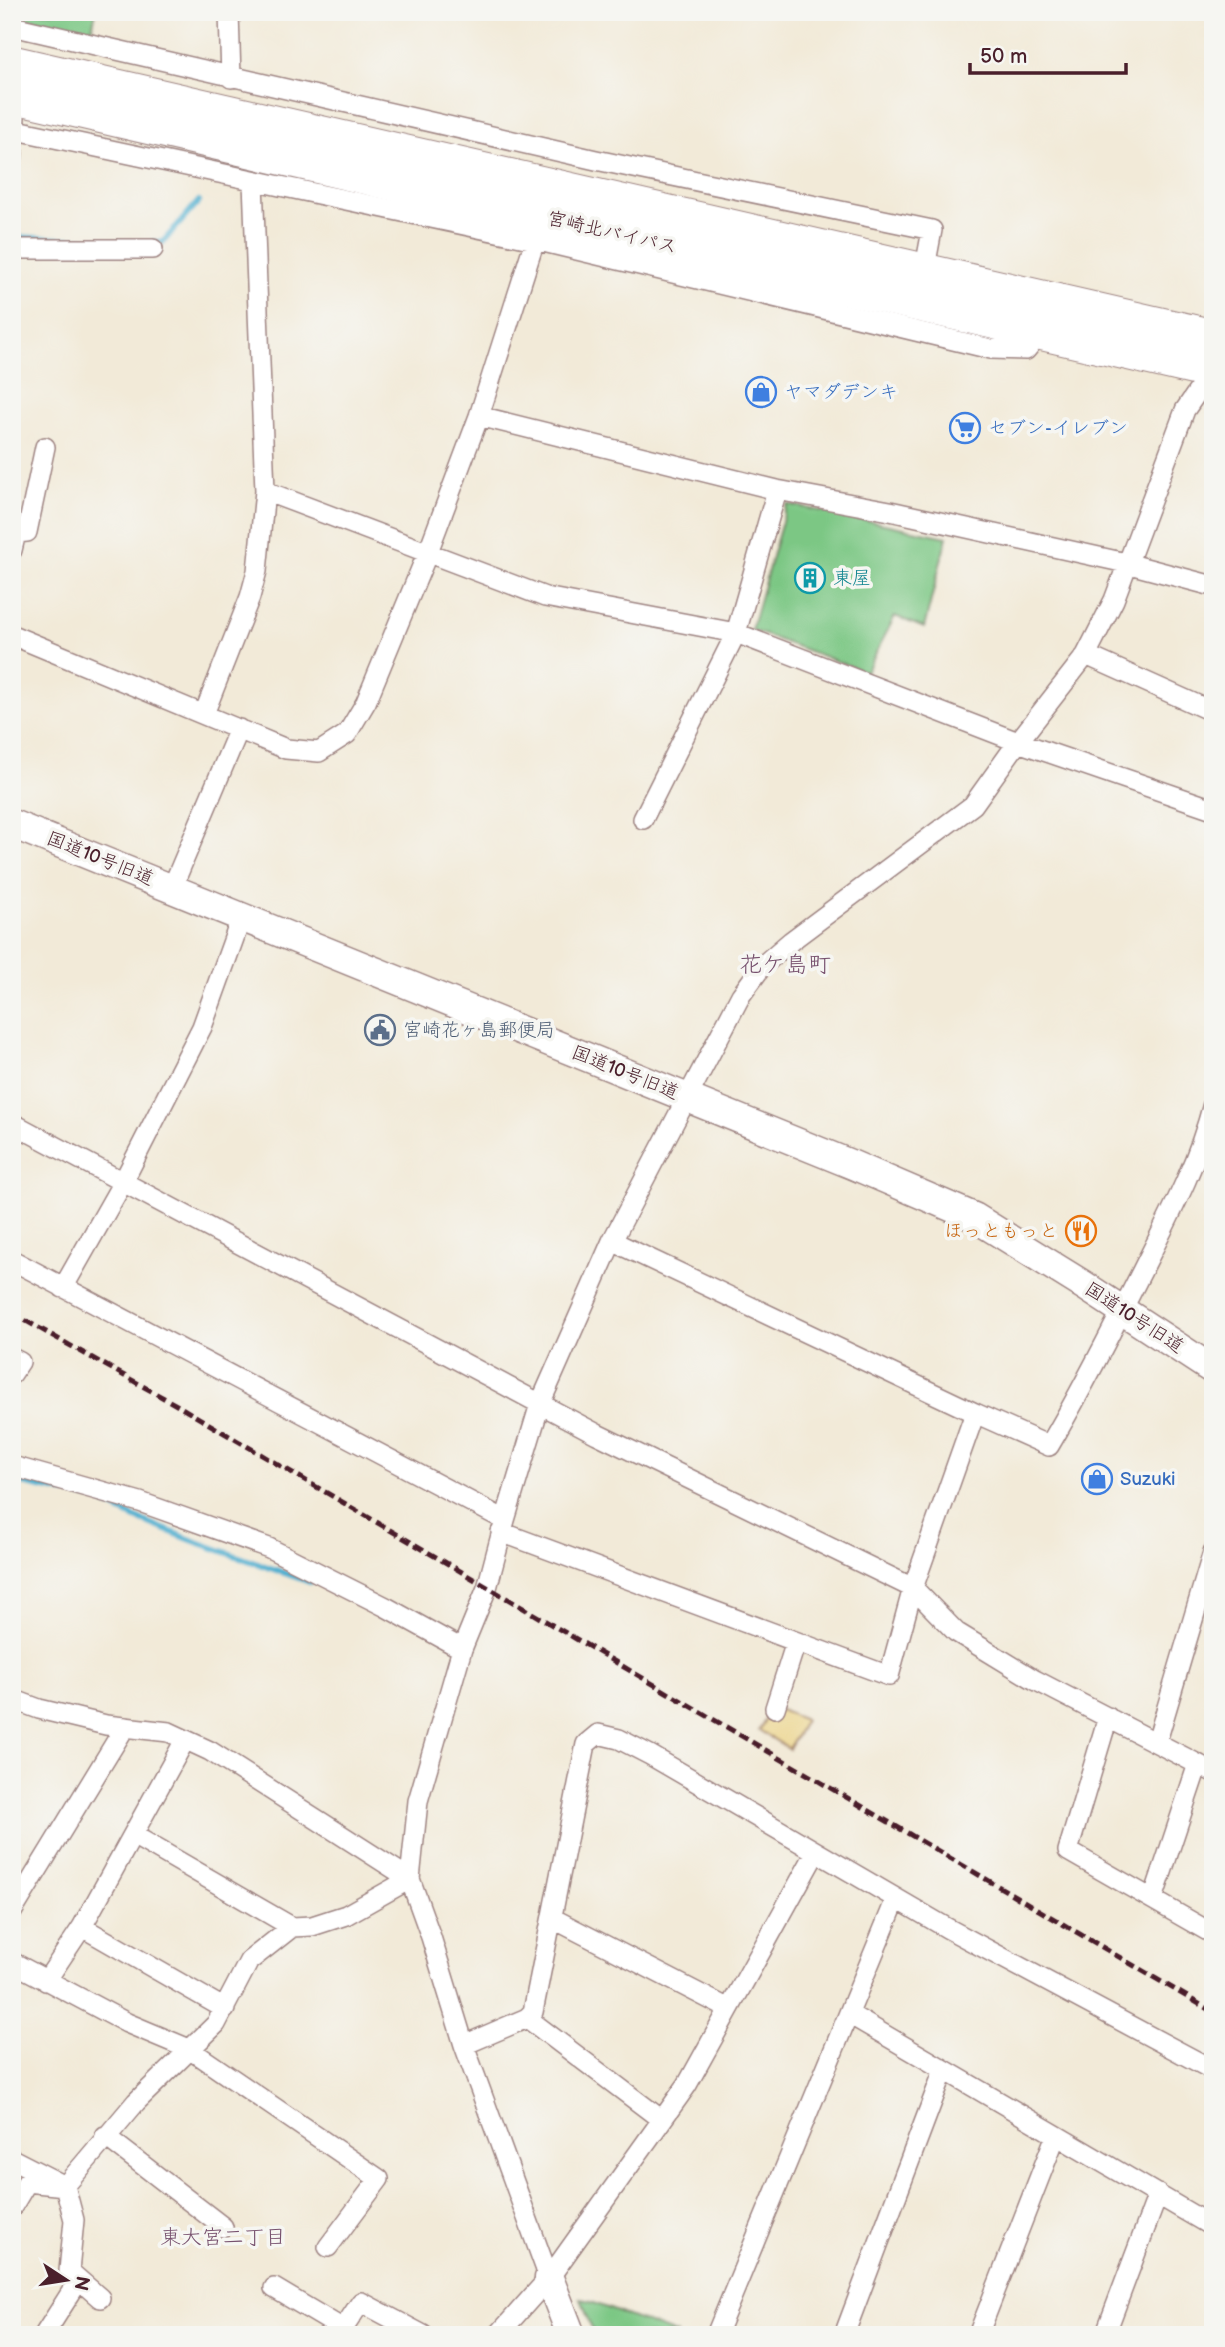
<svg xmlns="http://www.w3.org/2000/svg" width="1225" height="2347" font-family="'Balsamiq Sans','Klee One',sans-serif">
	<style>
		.green { fill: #7cc784; stroke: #637358; stroke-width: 2 }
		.sand { fill: #eeda9e; stroke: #9c7c64; stroke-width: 2 }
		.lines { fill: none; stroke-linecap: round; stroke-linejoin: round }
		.stream { stroke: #51b0d0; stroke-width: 6 }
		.street-casing { stroke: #9e8482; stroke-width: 22 }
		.secondary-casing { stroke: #9e8482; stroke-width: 31 }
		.highway-casing { stroke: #9e8482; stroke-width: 39 }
		.street { stroke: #fff; stroke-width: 19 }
		.secondary { stroke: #fff; stroke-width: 28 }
		.highway { stroke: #fff; stroke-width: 37 }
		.rail { stroke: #4a1f2b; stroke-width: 5; stroke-dasharray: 10 5; stroke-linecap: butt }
		.labels { text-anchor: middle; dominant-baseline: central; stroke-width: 7; stroke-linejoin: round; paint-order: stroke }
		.street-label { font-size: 19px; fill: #4a1f2b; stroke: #f6f6f2 }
		.shop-label { font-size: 19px; fill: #366cbe; stroke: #f6f6f2; text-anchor: start }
		.culture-label { font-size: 19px; fill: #0d838f; stroke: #f6f6f2; text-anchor: start }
		.service-label { font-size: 19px; fill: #4e5e75; stroke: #f6f6f2; text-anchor: start }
		.food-label { font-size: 19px; fill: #c56008; stroke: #f6f6f2; text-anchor: end }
		.neighbourhood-label { font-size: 21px; fill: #77516e; stroke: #f6f6f2 }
		.quarter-label { font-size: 23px; fill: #77516e; stroke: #f6f6f2 }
	</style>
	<rect width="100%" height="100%" fill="#f6f6f2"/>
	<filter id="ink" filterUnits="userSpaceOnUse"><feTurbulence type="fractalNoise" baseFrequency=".0143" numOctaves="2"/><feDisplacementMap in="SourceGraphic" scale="14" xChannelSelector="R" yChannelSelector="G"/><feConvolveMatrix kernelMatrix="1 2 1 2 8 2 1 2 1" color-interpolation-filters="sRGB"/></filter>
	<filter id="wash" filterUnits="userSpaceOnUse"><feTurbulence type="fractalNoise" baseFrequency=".00686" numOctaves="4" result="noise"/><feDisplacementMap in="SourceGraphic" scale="28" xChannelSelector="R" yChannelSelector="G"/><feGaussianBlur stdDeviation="1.57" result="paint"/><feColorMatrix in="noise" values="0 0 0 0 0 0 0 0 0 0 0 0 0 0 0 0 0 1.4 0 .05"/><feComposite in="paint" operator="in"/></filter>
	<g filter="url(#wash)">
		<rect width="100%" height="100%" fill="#f2ead8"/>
		<!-- green -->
		<path class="green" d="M 25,12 L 96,12 L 91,32 L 25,18 Z
			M 787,504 L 947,537 L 924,628 L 895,616 L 866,672 L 751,630 Z
			M 581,2298 L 678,2335 L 594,2335 Z"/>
		<!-- sand -->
		<path class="sand" d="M 772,1707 L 805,1720 L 789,1749 L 759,1730 Z"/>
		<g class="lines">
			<!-- stream -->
			<path class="stream" d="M 12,237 L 83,240
				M 154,242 L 163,242 L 199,201
				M 12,1483 L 23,1483 L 97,1499 L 131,1516 L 194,1541 L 310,1582"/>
		</g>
	</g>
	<g filter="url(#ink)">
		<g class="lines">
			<!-- street casing -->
			<g class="street-casing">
				<path id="street" d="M 229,12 L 231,78
					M 12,26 L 596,160 L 932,230 L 924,273
					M 12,129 L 535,240 L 991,349 L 1026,350 L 1041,332
					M 12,161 L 15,117
					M 12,249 L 153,249
					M 479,416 L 777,490 L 890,511 L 1126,563 L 1213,586
					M 265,491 L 545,597 L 736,633 L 1018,742 L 1213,809
					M 12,550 L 16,533 L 27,532 L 45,447
					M 12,635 L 286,749 L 319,752 L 347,734 L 366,702 L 428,552 L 479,416 L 535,240
					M 1086,655 L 1213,712
					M 204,714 L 250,597 L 257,571 L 265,491 L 253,182
					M 643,819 L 736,633 L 777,490
					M 172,888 L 239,729
					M 12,1123 L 597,1434 L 913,1588 L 956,1632 L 1035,1680 L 1213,1772
					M 612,1241 L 975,1413 L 1049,1446 C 1083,1389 1112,1330 1142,1271 C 1169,1217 1198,1163 1213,1104
					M 12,1260 L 505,1520
					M 63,1288 L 123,1182 L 202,1027 L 242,916
					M 12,1358 L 20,1362 L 12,1374
					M 12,1466 L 140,1502 L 269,1548 L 386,1607 L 462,1649
					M 501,1532 L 889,1676 L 913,1588 L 975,1413
					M 12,1699 L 39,1709 L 106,1725 L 169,1732 L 210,1751 L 410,1879
					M 775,1708 L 796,1642
					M 1108,1717 L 1068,1851 L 1213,1934
					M 1157,1741 L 1213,1552
					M 133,1835 L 292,1927
					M 1153,1899 L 1198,1764
					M 12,1912 L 125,1727
					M 552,1918 L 729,2009
					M 82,1927 L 225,2009
					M 12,1962 L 127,2023 L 189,2049 L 379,2179 L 328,2247
					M 46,1981 L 82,1927 L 185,1740
					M 849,2014 L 1213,2227
					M 527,2018 L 662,2120
					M 464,2045 L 527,2018 L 533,2012 L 586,1744 L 598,1734 L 619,1739 L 650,1755 L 947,1928 L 1213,2070
					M 105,2136 L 223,2227
					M 12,2159 L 65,2186 L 74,2220 L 69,2271 L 100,2298
					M 12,2207 L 27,2182 L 65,2186 L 136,2102 L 216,2024 L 249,1961 L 292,1927 L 312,1926 L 346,1915 L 410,1879
					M 549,2278 L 464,2045 L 431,1937 L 410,1879 L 418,1801 L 462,1649 L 487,1588 L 505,1520 L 540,1404 L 612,1241 L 741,995 L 763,965 L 791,941 L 973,805 L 1018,742 L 1086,655 L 1114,600 L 1185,410 L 1213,369
					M 274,2288 L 343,2329
					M 44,2335 L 79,2280
					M 339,2335 L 361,2302 L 423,2335
					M 498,2335 L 549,2278 L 687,2085 L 816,1852
					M 716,2335 L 896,1899
					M 844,2335 L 944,2070
					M 978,2335 L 1056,2135
					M 1105,2335 L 1158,2194"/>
			</g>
			<!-- secondary casing -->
			<g class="secondary-casing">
				<path id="secondary" d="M 12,824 L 853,1165 L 974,1217 L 1085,1286 L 1213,1370
					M 549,2278 L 571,2335"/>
			</g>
			<!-- highway casing -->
			<g class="highway-casing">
				<path id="highway" d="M 12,64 L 1213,338
					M 12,94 L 1213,371"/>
			</g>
			<!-- street -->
			<use href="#street" class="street"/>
			<!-- secondary -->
			<use href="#secondary" class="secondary"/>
			<!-- highway -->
			<use href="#highway" class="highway"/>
			<!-- rail -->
			<path class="rail" d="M 12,1313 L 180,1407 L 1213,2012"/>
		</g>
	</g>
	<!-- icons -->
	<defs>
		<g id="shop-ring" transform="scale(1.575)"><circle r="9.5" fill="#f6f6f2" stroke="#3f7fe0" stroke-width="1.5"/><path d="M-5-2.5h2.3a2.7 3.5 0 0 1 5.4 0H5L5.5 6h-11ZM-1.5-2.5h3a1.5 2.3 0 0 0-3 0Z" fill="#3f7fe0"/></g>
		<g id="supermarket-ring" transform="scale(1.575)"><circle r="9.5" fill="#f6f6f2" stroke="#3f7fe0" stroke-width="1.5"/><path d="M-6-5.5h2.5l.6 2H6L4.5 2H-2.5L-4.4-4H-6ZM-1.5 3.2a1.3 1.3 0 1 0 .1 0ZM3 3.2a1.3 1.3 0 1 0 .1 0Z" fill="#3f7fe0"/></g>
		<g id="building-ring" transform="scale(1.575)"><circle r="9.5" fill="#f6f6f2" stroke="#0f9aa8" stroke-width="1.5"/><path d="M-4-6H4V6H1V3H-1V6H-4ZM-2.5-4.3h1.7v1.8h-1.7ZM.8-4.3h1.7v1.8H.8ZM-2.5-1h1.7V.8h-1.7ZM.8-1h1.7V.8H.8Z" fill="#0f9aa8"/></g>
		<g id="civic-ring" transform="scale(1.575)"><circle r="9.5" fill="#f6f6f2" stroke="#5c6f8a" stroke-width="1.5"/><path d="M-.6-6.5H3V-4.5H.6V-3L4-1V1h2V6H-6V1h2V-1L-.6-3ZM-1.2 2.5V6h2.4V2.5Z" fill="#5c6f8a"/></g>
		<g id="restaurant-ring" transform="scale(1.575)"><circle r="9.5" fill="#f6f6f2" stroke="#e8710a" stroke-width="1.5"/><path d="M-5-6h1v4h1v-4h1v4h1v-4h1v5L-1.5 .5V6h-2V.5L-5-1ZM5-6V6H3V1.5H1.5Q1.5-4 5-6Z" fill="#e8710a"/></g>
	</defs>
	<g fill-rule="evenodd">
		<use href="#shop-ring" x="761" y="392"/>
		<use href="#supermarket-ring" x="965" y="428"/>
		<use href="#building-ring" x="810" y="578"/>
		<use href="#civic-ring" x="380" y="1030"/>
		<use href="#restaurant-ring" x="1081" y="1231"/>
		<use href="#shop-ring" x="1097" y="1479"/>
	</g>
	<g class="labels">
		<!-- street labels -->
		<g class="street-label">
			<text transform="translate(612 233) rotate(13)">宮崎北バイパス</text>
			<text transform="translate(100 859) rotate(22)">国道10号旧道</text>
			<text transform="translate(625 1073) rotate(22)">国道10号旧道</text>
			<text transform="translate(1134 1318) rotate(33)">国道10号旧道</text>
		</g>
		<!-- shop labels -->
		<g class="shop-label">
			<text x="784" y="392">ヤマダデンキ</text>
			<text x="988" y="428">セブン-イレブン</text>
			<text x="1120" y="1479">Suzuki</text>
		</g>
		<!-- culture labels -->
		<g class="culture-label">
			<text x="833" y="578">東屋</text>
		</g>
		<!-- service labels -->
		<g class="service-label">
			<text x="403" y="1030">宮崎花ヶ島郵便局</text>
		</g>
		<!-- food labels -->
		<g class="food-label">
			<text x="1058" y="1231">ほっともっと</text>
		</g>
		<!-- neighbourhood labels -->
		<g class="neighbourhood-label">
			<text x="223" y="2237">東大宮二丁目</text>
		</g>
		<!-- quarter labels -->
		<g class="quarter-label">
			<text x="785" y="965">花ケ島町</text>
		</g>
	</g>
	<!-- margin -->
	<rect width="1225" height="2347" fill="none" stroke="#f6f6f2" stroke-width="42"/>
	<!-- north arrow -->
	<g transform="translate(66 2280) rotate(102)" stroke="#f6f6f2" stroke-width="5" paint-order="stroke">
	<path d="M0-5L12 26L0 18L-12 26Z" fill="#4a1f2b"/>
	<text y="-10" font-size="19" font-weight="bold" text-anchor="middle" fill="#4a1f2b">N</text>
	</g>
	<!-- scale -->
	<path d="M970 63v10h156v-10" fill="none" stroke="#4a1f2b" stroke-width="3.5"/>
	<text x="980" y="63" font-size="21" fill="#4a1f2b" stroke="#f6f6f2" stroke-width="5" paint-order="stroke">50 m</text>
</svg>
